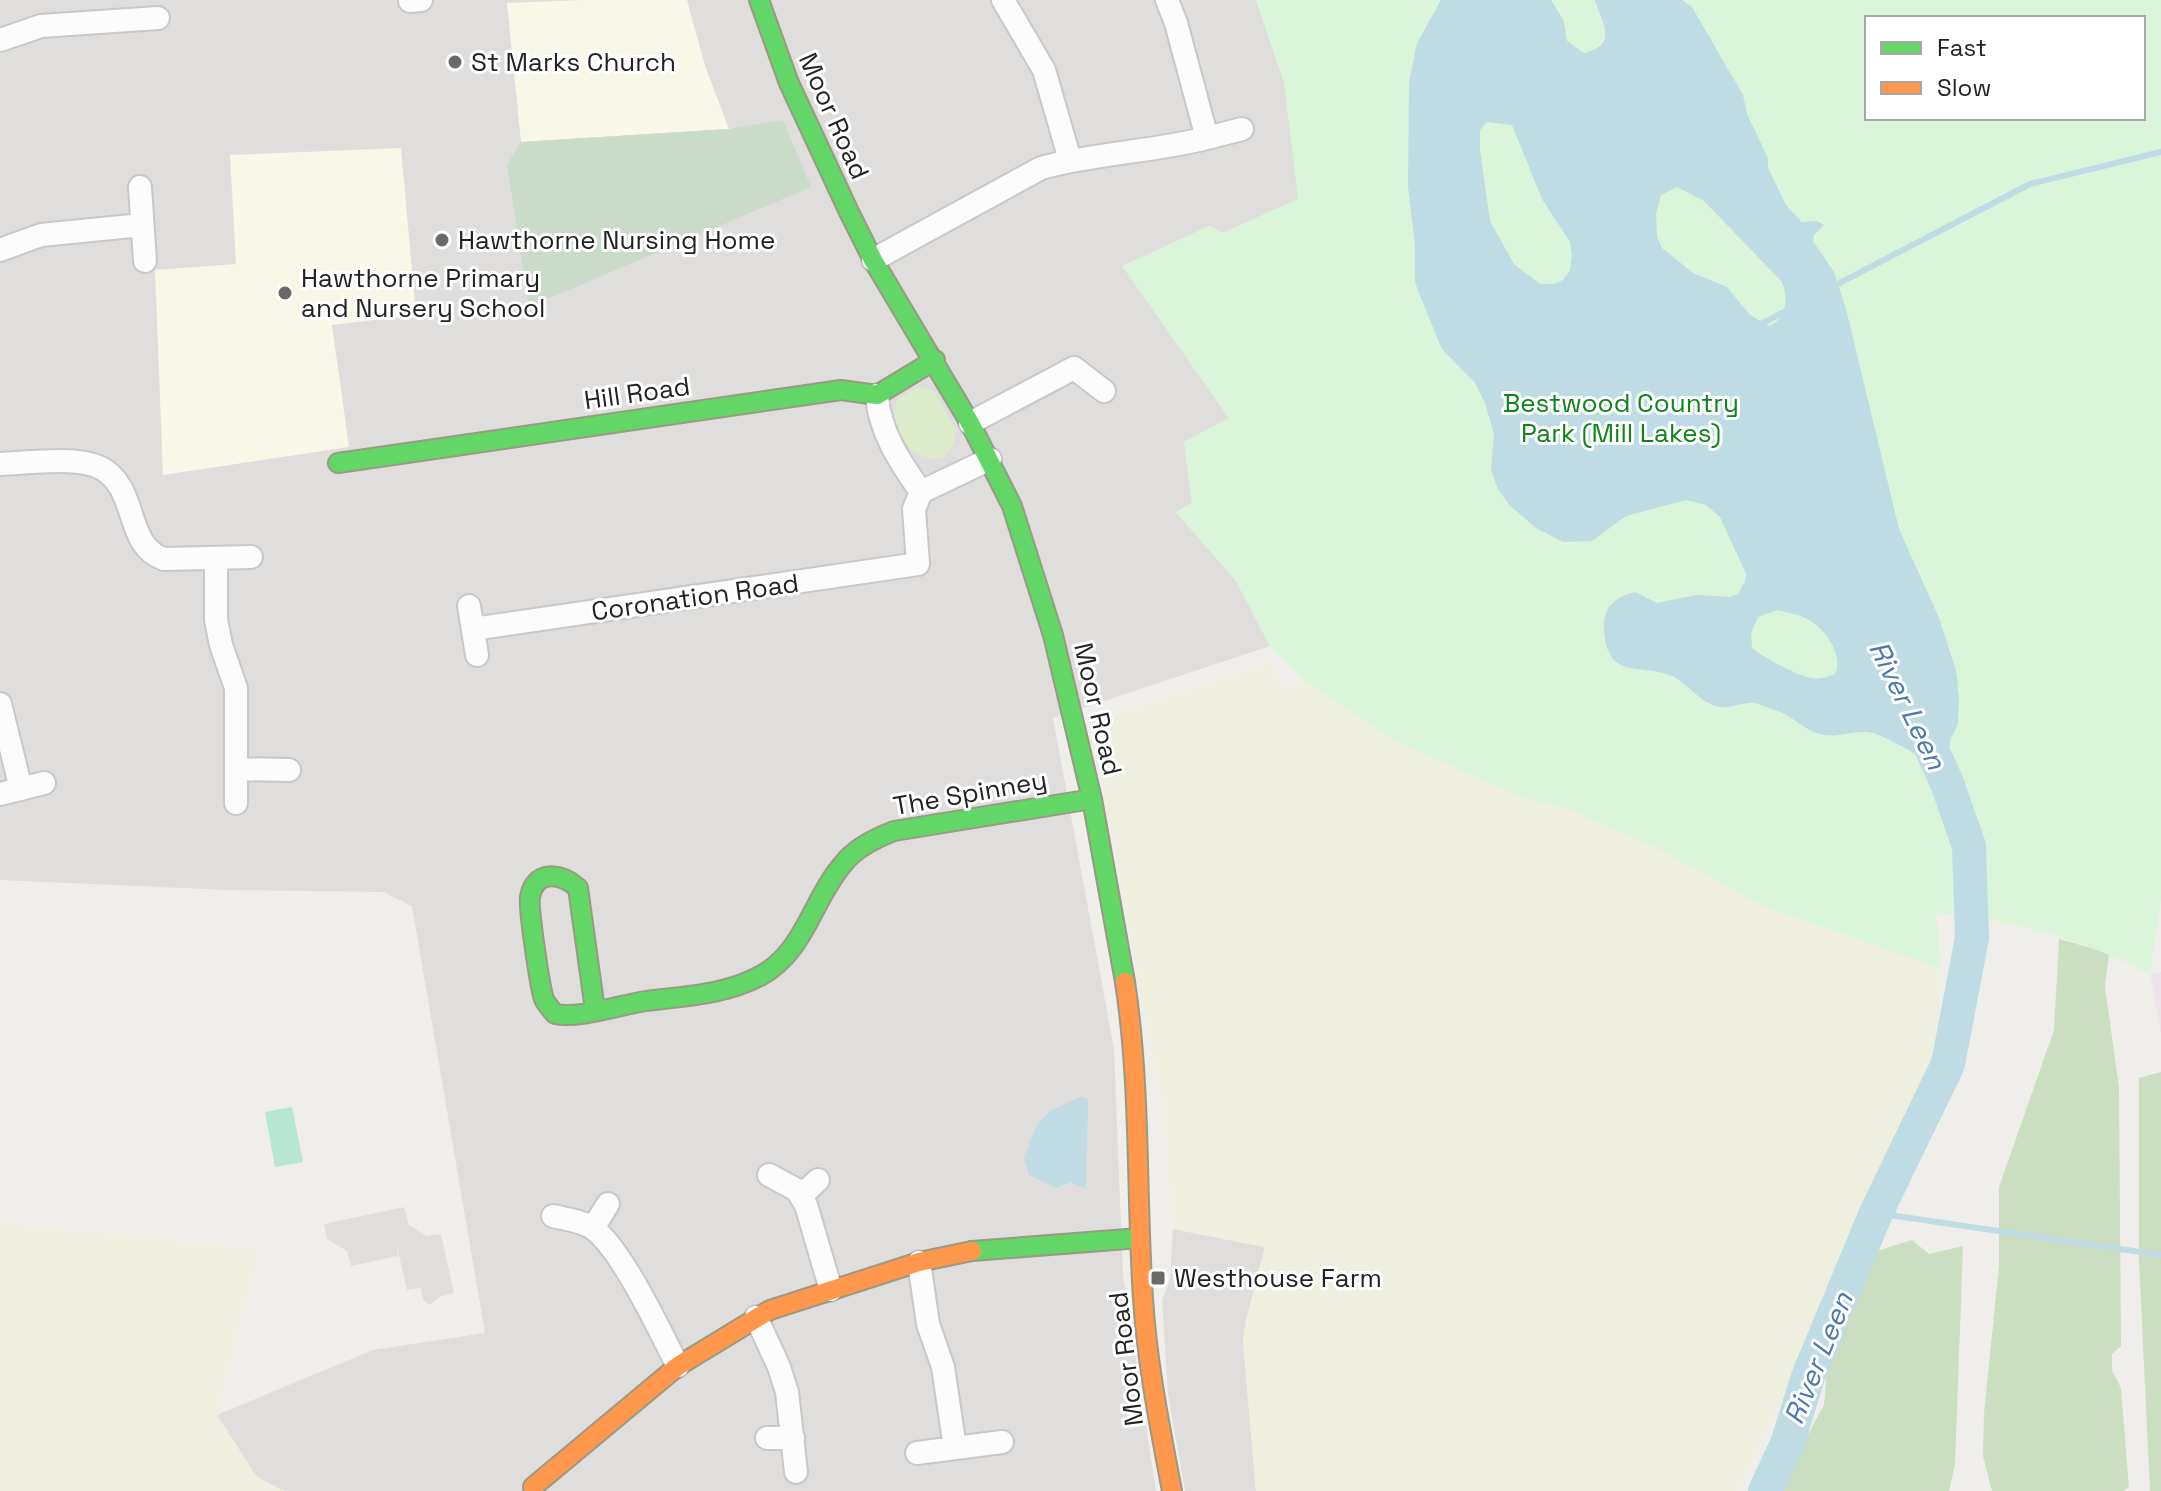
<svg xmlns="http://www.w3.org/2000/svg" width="2161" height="1491" font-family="'Space Grotesk',sans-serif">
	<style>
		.residential { fill: #dfdedc }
		.industrial { fill: #ede4e9 }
		.education { fill: #f8f7e8 }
		.farmland { fill: #efefdf }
		.grass { fill: #ddeccb }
		.forest { fill: #cbdec1 }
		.cemetery { fill: #cadbca }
		.park { fill: #daf5da; fill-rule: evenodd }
		.pitch { fill: #b7e6d2 }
		.parking { fill: #e0dfde }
		.water { fill: #bfdbe3; fill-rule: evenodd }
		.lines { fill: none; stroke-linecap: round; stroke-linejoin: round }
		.stream { stroke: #bfdbe3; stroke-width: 6 }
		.river { stroke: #bfdbe3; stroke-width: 34 }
		.street-casing { stroke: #c9c8c7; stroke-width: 26 }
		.fast-casing { stroke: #999a82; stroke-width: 22 }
		.slow-casing { stroke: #999a82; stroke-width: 22 }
		.street { stroke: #fdfcfc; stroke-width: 22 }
		.fast { stroke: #63d668; stroke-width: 18 }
		.slow { stroke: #ff974d; stroke-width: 18 }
		.poi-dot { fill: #6a6968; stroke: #fff; stroke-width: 3 }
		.labels { text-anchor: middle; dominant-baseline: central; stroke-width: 6; stroke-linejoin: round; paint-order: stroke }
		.poi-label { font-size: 26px; fill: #222; stroke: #fff; text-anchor: start }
		.street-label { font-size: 26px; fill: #222; stroke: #fff }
		.park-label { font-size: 26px; fill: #0c8416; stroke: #fff }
		.water-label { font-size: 28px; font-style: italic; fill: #4a7aab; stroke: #fff }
	</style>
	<rect width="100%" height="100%" fill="#f0eeeb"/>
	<!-- residential -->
	<path class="residential" d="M 0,0 L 1256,0 L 1284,82 L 1297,179 L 1298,199 L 1223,233 L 1209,226 L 1123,266 L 1229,418 L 1184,442 L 1192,503 L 1176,512 L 1236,581 L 1270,646 L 1053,718 L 1114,1049 L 1123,1274 L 1156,1491 L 282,1491 L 257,1478 L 217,1415 L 373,1350 L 485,1333 L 412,906 L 383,892 L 229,890 L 0,880 Z
		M 1173,1229 L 1265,1247 L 1246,1321 L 1243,1341 L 1256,1491 L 1185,1491 L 1168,1394 L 1162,1300 L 1170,1280 Z"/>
	<!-- industrial -->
	<path class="industrial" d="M 2161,972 L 2161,1035 L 2150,974 Z"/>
	<!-- education -->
	<path class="education" d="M 581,0 L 687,0 L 705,66 L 729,129 L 521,142 L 507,3 Z
		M 401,148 L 416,315 L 332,325 L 349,447 L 163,475 L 155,270 L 236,264 L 230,155 Z"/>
	<!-- farmland -->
	<path class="farmland" d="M 1268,663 L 1285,689 L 1303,680 L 1396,741 L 1470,776 L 1520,797 L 1571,810 L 1659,849 L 1767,908 L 1941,968 L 1938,1060 L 1738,1491 L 1256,1491 L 1243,1341 L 1246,1321 L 1265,1247 L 1173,1229 L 1165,1118 L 1094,736 L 1102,720 Z
		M 0,1223 L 259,1250 L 217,1415 L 257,1477 L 285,1491 L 0,1491 Z"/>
	<!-- grass -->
	<path class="grass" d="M 919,387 L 934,391 L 956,430 C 950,490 879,444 898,399 Z"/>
	<!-- forest -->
	<path class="forest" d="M 2059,939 L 2109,953 L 2105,987 L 2119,1087 L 2121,1346 L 2112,1354 L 2112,1371 L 2121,1388 L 2129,1487 L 2124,1491 L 1992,1491 L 1983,1456 L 1984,1413 L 1999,1266 L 1999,1187 L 2054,1030 Z
		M 2161,1072 L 2161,1491 L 2150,1491 L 2139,1261 L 2139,1078 Z
		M 1912,1240 L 1929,1254 L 1963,1246 L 1955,1465 L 1949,1491 L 1777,1491 L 1824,1405 L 1836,1263 L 1857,1286 L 1877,1251 Z"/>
	<!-- cemetery -->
	<path class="cemetery" d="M 783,120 L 811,187 L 529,307 L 507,165 L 521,142 L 729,129 Z"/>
	<!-- park -->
	<path class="park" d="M 1256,0 L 2161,0 L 2161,899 L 2150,974 C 2088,942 2006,917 1936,913 L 1941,968 L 1767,908 L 1659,849 L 1571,810 L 1520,797 L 1396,741 L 1303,680 L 1270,646 L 1236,581 L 1176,512 L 1192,503 L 1184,442 L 1229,418 L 1122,266 L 1210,226 L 1223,233 L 1298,199 L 1284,82 ZM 1867,18 L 2143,18 L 2143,118 L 1867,118 Z"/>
	<!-- pitch -->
	<path class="pitch" d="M 292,1107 L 303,1162 L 275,1167 L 265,1112 Z"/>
	<!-- parking -->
	<path class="parking" d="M 199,10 L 202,52 L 150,56 L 149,33 L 160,32 L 159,13 Z
		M 404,1207 L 409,1225 L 427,1236 L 441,1234 L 454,1293 L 439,1297 L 430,1305 L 423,1300 L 421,1288 L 407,1290 L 396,1242 L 398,1256 L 351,1266 L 347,1251 L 327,1239 L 324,1224 Z"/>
	<!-- water -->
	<path class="water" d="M 1441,0 L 1551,0 L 1564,21 L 1567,41 L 1584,53 C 1619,45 1602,23 1595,0 L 1682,0 L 1692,7 L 1743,95 L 1747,114 L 1768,158 L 1768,168 L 1786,205 L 1802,222 L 1817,221 L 1824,225 L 1814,235 L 1813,241 L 1834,272 L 1846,309 L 1899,529 L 1939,618 L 1956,670 L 1959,698 L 1958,724 L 1951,738 L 1947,760 L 1930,766 C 1922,756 1879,732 1867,732 C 1853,731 1838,737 1824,735 C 1810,733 1799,722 1786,715 C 1778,711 1767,707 1758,704 C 1748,700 1734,708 1722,707 C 1702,705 1692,688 1676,678 C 1646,661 1607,684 1604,630 C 1603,607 1615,597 1635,592 L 1657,603 L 1696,595 L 1730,597 L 1738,594 L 1745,581 L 1746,574 L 1720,517 L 1706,505 L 1686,500 L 1626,516 L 1592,541 L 1563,542 L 1536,528 L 1509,505 L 1497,487 L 1491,469 L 1494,434 L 1485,403 L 1475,383 L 1442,349 L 1418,291 L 1415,281 L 1415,245 L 1408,187 L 1409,82 L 1417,43 ZM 1487,122 L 1512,125 L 1542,199 L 1570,242 L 1572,255 L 1570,271 L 1563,280 L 1554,284 L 1540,284 L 1514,264 L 1490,221 L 1480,150 L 1480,130 ZM 1677,187 L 1704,201 L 1782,282 C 1789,298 1786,320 1769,326 L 1750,315 L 1727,287 L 1693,273 L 1662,248 L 1657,237 L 1656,214 L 1661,195 ZM 1778,610 C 1789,613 1799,614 1809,620 C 1825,629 1844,655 1835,674 C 1828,677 1818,680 1810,678 C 1795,674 1764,658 1752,648 L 1751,633 L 1758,617 Z
		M 1080,1097 L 1088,1099 L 1086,1189 L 1071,1182 L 1056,1188 L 1029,1175 L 1024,1157 L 1037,1125 L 1050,1111 Z"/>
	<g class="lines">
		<!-- stream -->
		<path class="stream" d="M 1830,288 L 2030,184 L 2161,152
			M 1759,325 L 1788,310
			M 1876,1213 L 2161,1255"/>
		<!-- river -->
		<path class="river" d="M 1765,1491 L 1787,1444 L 1808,1377 L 1876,1213 L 1948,1064 L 1972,938 L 1969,846 L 1947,783 L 1919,722"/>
		<!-- street casing -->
		<g class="street-casing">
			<path id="street" d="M 1003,0 L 1044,70 L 1070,160
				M 410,1 L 421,0
				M 0,40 L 41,26 L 158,18
				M 1207,138 L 1242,129
				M 140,187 L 145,261
				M 0,250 L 41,235 L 142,225
				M 873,260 L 1041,168 C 1095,153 1152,152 1207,138 L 1176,23 L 1167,0
				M 877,395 C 879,431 900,462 921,492
				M 970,423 L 1074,368 L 1104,391
				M 0,464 C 27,463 75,456 99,467 C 140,487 123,545 164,559 L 251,557
				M 216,558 L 216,620 L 221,645 L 236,688 L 236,803
				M 469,606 L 477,655
				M 473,629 L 918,564 L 914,509 L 921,492 L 990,459
				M 0,704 L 21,789
				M 236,769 L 289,770
				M 0,794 L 44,783
				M 769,1175 L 797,1190 L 806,1205 L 831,1290
				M 801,1196 L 818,1180
				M 553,1216 C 565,1219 583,1221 594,1229 C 624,1253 659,1330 678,1366
				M 593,1228 L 608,1204
				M 919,1262 L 928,1324 L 943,1367 L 955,1448
				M 756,1317 L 779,1367 L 787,1392 L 796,1472
				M 767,1438 L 793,1438
				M 917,1453 L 1002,1442"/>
		</g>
		<!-- fast casing -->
		<g class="fast-casing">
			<path id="fast" d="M 759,0 L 789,83 L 849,212 L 873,260 L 970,423 L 1012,506 L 1053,635 L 1092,799 L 1125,982
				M 338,463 L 841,390 L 877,395 L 935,360
				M 595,1010 L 578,888 C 561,873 535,869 530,897 C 528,907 540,988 544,999 C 546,1004 551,1009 555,1014 C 579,1019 620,1005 646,1001 C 684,996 725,995 760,976 C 805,952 812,900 843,864 C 855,848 876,838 894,831 L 1092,799
				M 972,1251 L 1140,1238"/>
		</g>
		<!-- slow casing -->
		<g class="slow-casing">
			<path id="slow" d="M 1125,982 C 1141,1086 1136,1194 1143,1298 C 1147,1364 1160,1427 1172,1491
				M 533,1487 L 678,1366 L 770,1310 L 919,1262 L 972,1251"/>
		</g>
		<!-- street -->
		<use href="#street" class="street"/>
		<!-- fast -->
		<use href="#fast" class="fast"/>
		<!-- slow -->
		<use href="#slow" class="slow"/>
	</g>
	<!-- markers -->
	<g class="poi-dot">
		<circle cx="455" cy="62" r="8"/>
		<circle cx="442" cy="240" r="8"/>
		<circle cx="285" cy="293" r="8"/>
		<rect x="1150" y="1270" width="16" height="16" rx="4"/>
	</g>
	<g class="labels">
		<!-- poi labels -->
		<g class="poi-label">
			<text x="471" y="62">St Marks Church</text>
			<text x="458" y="240">Hawthorne Nursing Home</text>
			<text x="301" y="278">Hawthorne Primary<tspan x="301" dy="30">and Nursery School</tspan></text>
			<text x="1174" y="1278">Westhouse Farm</text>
		</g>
		<!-- street labels -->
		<g class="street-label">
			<text transform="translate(834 116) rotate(66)">Moor Road</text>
			<text transform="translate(637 393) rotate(-8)">Hill Road</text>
			<text transform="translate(695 597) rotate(-8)">Coronation Road</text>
			<text transform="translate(1098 709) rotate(77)">Moor Road</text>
			<text transform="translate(970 793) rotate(-10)">The Spinney</text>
			<text transform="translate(1126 1359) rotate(-97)">Moor Road</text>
		</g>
		<!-- park labels -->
		<g class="park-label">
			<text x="1621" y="403">Bestwood Country<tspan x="1621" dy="30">Park (Mill Lakes)</tspan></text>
		</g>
		<!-- water labels -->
		<g class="water-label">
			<text transform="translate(1908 705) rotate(64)">River Leen</text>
			<text transform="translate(1818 1358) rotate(-68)">River Leen</text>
		</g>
	</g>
	<!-- legend -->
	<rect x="1865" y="16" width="280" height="104" fill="#ffffff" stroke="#a7a7a7" stroke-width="2"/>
	<rect x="1881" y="42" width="40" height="12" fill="#63d668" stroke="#a7a7a7" stroke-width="2"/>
	<text x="1937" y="56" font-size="24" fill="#222222">Fast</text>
	<rect x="1881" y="82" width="40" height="12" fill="#ff974d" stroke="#a7a7a7" stroke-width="2"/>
	<text x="1937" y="96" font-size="24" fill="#222222">Slow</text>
</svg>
